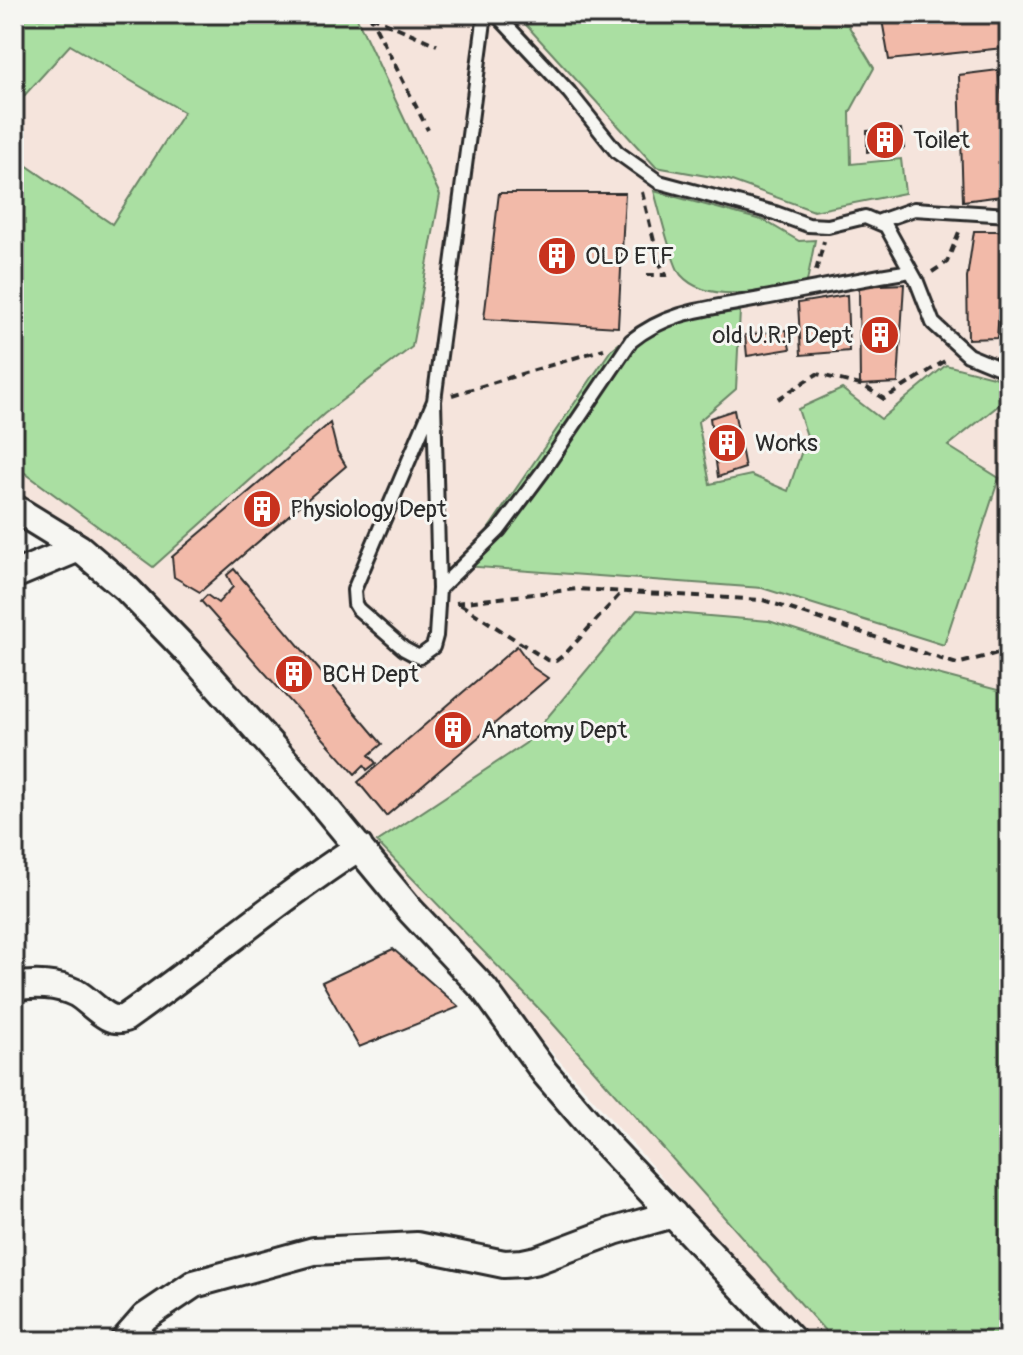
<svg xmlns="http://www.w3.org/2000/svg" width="1023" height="1355" font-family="Pangolin,sans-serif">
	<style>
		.built { fill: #f5e4dc }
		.green { fill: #aadfa2; stroke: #6a8566; stroke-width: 2 }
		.building { fill: #f2baa9; stroke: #2b2b2b; stroke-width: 2 }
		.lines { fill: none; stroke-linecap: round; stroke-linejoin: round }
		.lane-casing { stroke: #2b2b2b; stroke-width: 18 }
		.street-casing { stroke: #2b2b2b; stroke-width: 32 }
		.path { stroke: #2b2b2b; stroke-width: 4; stroke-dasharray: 8 6; stroke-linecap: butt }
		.lane { stroke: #f6f6f2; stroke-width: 12 }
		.street { stroke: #f6f6f2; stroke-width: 26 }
		.labels { text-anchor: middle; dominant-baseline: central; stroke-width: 6; stroke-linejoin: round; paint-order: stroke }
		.poi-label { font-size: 24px; fill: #2b2b2b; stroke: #f6f6f2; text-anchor: start }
	</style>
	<rect width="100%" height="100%" fill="#f6f6f2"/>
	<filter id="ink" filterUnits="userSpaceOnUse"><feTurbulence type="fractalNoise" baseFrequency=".0125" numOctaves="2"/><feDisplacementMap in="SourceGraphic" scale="16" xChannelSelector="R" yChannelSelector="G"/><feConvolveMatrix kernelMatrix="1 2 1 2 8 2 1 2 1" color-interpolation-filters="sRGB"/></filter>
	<g filter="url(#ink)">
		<!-- built -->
		<path class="built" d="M 14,14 L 1009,14 L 1009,1341 L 806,1341 L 132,575 L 14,493 Z"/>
		<!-- green -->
		<path class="green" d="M 131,14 L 355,14 L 440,195 L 412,347 L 324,414 L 153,567 L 14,465 L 14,157 L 112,224 L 184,112 L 70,45 L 14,107 L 14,19 Z
			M 516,14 L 734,14 L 734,21 L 848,25 L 874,68 L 850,112 L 851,164 L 901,159 L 905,193 L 814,211 L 729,180 L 656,167 Z
			M 654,191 L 765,221 L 799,241 L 815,240 L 807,282 C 771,290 708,306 681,275 C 672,265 659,208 654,191 Z
			M 740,311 L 736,389 L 698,422 L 710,484 L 751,475 L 788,491 L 807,436 L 798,409 L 842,389 L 881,419 L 946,365 L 1009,381 L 1009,397 L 948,446 L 999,478 L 944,645 L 762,588 L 463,566 L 611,350 L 640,327 Z
			M 637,610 L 769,621 L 907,666 L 1009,693 L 1009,1341 L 834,1341 L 547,1017 L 377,842 L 526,743 Z"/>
		<!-- building -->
		<path class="building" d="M 881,14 L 1004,14 L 1003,48 L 889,60 Z
			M 998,70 L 1008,133 L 1009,195 L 963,201 L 959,75 Z
			M 901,129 L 904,148 L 867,152 L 867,131 Z
			M 499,193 L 625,193 L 618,327 L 484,319 Z
			M 974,231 L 1005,231 L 997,338 L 968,339 L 967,278 Z
			M 904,284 L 898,383 L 860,385 L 859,286 Z
			M 847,295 L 849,351 L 801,355 L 798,303 Z
			M 786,330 L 790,349 L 747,356 L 745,335 Z
			M 734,410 L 745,468 L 718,477 L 710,418 Z
			M 330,423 L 337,451 L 346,466 L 200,592 L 174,577 L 172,557 Z
			M 234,569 L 382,744 L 369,755 L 376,763 L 367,770 L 364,765 L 355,774 L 201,601 L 207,595 L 218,603 L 233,587 L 227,575 Z
			M 517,646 L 532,667 L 548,678 L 386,816 L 358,782 Z
			M 393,949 L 459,1007 L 359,1047 L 322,982 Z"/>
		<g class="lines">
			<!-- lane casing -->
			<g class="lane-casing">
				<path id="lane" d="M 496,14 L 569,92 L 617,152 L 659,182 L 775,213 L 808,225 L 828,226 L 865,217 L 886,226 L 917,282 L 933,323 L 968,355 L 1009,372
					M 880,221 L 914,209 L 1009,215
					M 434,401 L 354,590 L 355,604 L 358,609 L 404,649 L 419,657 L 433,647 L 436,636 L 439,589 L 434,401 L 485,14
					M 439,589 L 499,530 L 543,471 L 631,341 C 670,309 716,308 764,298 C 813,289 861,279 910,271"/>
			</g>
			<!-- street casing -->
			<g class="street-casing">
				<path id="street" d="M 14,508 L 79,548 L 126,588 L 190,654 L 315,795 L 411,911 L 485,990 L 545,1073 L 609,1147 L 793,1341
					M 14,575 L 79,548
					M 14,987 C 34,983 58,984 76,993 C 91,1001 107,1025 125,1018 C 204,963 277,900 359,847
					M 124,1341 L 145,1317 L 194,1284 L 314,1251 L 417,1246 L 504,1264 L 523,1263 L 537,1260 L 614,1231 L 673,1214"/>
			</g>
			<!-- path -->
			<path class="path" d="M 369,14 L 428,130
				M 371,16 L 437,45
				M 642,192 L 659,262 L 666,275 L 647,275
				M 816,271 L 824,241
				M 932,272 L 947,262 L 961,227
				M 452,395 L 604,349
				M 778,399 L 817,374 L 864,386 L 884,399 L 948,359
				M 456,603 L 577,589 L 763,600 L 957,664 L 1009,650
				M 460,604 L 547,660 L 556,661 L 566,653 L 621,593"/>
			<!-- lane -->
			<use href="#lane" class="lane"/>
			<!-- street -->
			<use href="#street" class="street"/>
		</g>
	</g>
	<!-- icons -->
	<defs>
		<g id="building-disc" transform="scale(2)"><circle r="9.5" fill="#c8321e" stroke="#f6f6f2"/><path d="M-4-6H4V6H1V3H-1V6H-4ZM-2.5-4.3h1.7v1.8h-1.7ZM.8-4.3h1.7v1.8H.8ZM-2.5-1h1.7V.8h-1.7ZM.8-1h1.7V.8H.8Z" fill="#fff"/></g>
	</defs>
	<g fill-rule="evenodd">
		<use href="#building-disc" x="885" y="140"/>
		<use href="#building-disc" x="557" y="256"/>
		<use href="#building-disc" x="880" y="335"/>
		<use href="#building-disc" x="727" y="443"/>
		<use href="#building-disc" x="262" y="509"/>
		<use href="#building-disc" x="294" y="674"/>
		<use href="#building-disc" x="453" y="730"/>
	</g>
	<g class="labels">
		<!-- poi labels -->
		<g class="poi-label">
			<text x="913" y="140">Toilet</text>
			<text x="585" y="256">OLD ETF</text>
			<text x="852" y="335" text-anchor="end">old U.R.P Dept</text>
			<text x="755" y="443">Works</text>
			<text x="290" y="509">Physiology Dept</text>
			<text x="322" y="674">BCH Dept</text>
			<text x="481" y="730">Anatomy Dept</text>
		</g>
	</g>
	<!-- margin -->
	<rect width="1023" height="1355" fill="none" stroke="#f6f6f2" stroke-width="48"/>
	<rect x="24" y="24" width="975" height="1307" fill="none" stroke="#2b2b2b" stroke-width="3" filter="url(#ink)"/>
</svg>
